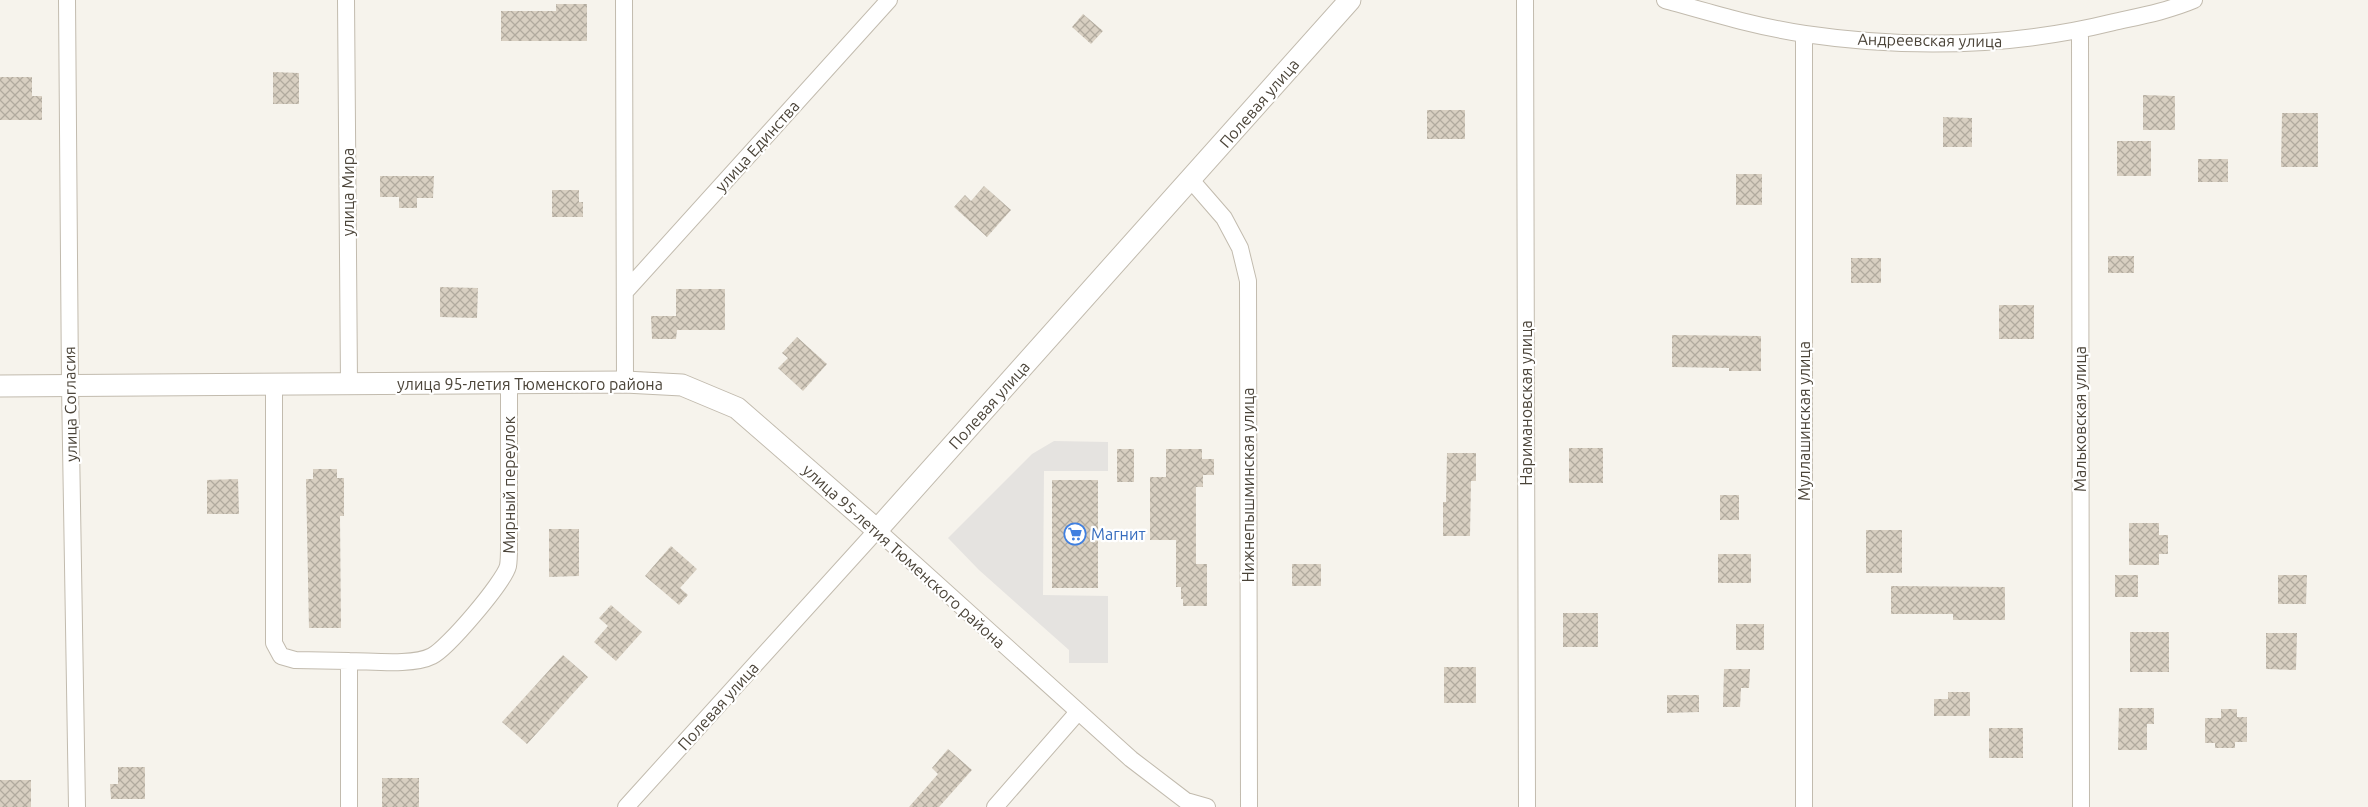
<svg xmlns="http://www.w3.org/2000/svg" width="2368" height="807" font-family="Ubuntu,sans-serif">
	<style>
		.parking { fill: #e5e3e0 }
		.building { fill: url(#building-cross-hatch) }
		.lines { fill: none; stroke-linecap: round; stroke-linejoin: round }
		.minor-casing { stroke: #c2bbae; stroke-width: 18 }
		.tertiary-casing { stroke: #c2bbae; stroke-width: 23 }
		.minor { stroke: #fff; stroke-width: 16 }
		.tertiary { stroke: #fff; stroke-width: 21 }
		.labels { text-anchor: middle; dominant-baseline: central; stroke-width: 4.5; stroke-linejoin: round; paint-order: stroke }
		.street-label { font-size: 16px; fill: #4b4439; stroke: #fff }
		.shop-label { font-size: 16px; fill: #366cbe; stroke: #fff; text-anchor: start }
	</style>
	<defs>
		<pattern id="building-cross-hatch" width="8" height="8" patternUnits="userSpaceOnUse" patternTransform="scale(1.25)"><rect width="8" height="8" fill="#d8cfc1"/><path d="M0 0l8 8M0 8l8-8" fill="none" stroke="#b1aa9e"/></pattern>
	</defs>
	<rect width="100%" height="100%" fill="#f6f3ec"/>
	<!-- parking -->
	<path class="parking" d="M 1054,441 L 1108,442 L 1108,471 L 1044,471 L 1043,595 L 1108,596 L 1108,663 L 1069,663 L 1069,650 L 979,570 L 948,538 L 1032,454 Z"/>
	<!-- building -->
	<path class="building" d="M 556,4 L 587,4 L 587,41 L 501,41 L 501,11 L 556,11 Z
		M 1083,14 L 1103,31 L 1091,44 L 1072,27 Z
		M 273,72 L 299,73 L 299,104 L 273,104 Z
		M 0,77 L 32,77 L 32,96 L 42,96 L 42,120 L 0,120 Z
		M 2143,95 L 2175,96 L 2175,130 L 2143,130 Z
		M 1427,110 L 1465,110 L 1465,139 L 1427,139 Z
		M 2282,113 L 2318,113 L 2318,167 L 2281,167 Z
		M 1943,117 L 1972,118 L 1972,147 L 1943,147 Z
		M 2117,141 L 2151,141 L 2151,176 L 2117,176 Z
		M 2198,159 L 2228,159 L 2228,182 L 2198,182 Z
		M 1736,174 L 1762,174 L 1762,205 L 1736,205 Z
		M 380,176 L 434,176 L 433,198 L 417,198 L 417,208 L 399,208 L 399,197 L 380,197 Z
		M 984,186 L 1011,210 L 987,237 L 954,207 L 965,195 L 971,201 Z
		M 552,190 L 579,190 L 579,202 L 583,202 L 583,217 L 552,217 Z
		M 2108,256 L 2134,256 L 2134,273 L 2108,273 Z
		M 1851,258 L 1881,258 L 1881,283 L 1851,283 Z
		M 440,287 L 478,288 L 477,318 L 440,317 Z
		M 676,289 L 725,289 L 725,330 L 677,330 L 676,339 L 652,339 L 651,316 L 676,316 Z
		M 1999,305 L 2034,305 L 2034,339 L 1999,339 Z
		M 1672,335 L 1761,336 L 1761,371 L 1729,371 L 1729,368 L 1672,367 Z
		M 797,337 L 827,364 L 803,391 L 778,368 L 788,358 L 782,353 Z
		M 1569,448 L 1603,448 L 1603,483 L 1569,483 Z
		M 1117,449 L 1134,449 L 1134,482 L 1117,482 Z
		M 1166,449 L 1202,449 L 1202,459 L 1214,459 L 1214,475 L 1203,475 L 1203,487 L 1196,487 L 1196,564 L 1207,564 L 1207,606 L 1183,606 L 1183,599 L 1181,599 L 1181,587 L 1176,587 L 1176,540 L 1150,540 L 1150,477 L 1166,477 Z
		M 1447,453 L 1476,453 L 1476,481 L 1471,481 L 1470,536 L 1443,536 L 1443,502 L 1446,502 Z
		M 313,469 L 337,469 L 337,478 L 344,478 L 344,516 L 340,516 L 341,628 L 309,628 L 306,479 L 313,479 Z
		M 238,479 L 239,514 L 207,514 L 207,480 Z
		M 1052,480 L 1098,480 L 1098,588 L 1052,588 Z
		M 1720,495 L 1739,495 L 1739,520 L 1720,520 Z
		M 2129,523 L 2159,523 L 2159,535 L 2168,535 L 2168,554 L 2159,554 L 2159,565 L 2129,565 Z
		M 549,529 L 579,529 L 579,576 L 549,577 Z
		M 1866,530 L 1902,530 L 1902,573 L 1866,573 Z
		M 671,546 L 697,569 L 680,588 L 688,595 L 679,605 L 645,576 Z
		M 1718,554 L 1751,554 L 1751,583 L 1718,583 Z
		M 1292,564 L 1321,564 L 1321,586 L 1292,586 Z
		M 2115,575 L 2138,575 L 2138,597 L 2115,597 Z
		M 2278,575 L 2307,575 L 2306,604 L 2278,604 Z
		M 1891,586 L 2005,587 L 2005,620 L 1953,620 L 1953,614 L 1891,614 Z
		M 611,605 L 642,632 L 616,661 L 594,642 L 608,626 L 599,618 Z
		M 1563,613 L 1598,613 L 1598,647 L 1563,647 Z
		M 1736,624 L 1764,624 L 1764,650 L 1736,650 Z
		M 2130,632 L 2169,632 L 2169,672 L 2130,672 Z
		M 2266,633 L 2297,633 L 2296,670 L 2266,669 Z
		M 563,655 L 588,677 L 527,744 L 502,722 Z
		M 1444,667 L 1476,667 L 1476,703 L 1444,703 Z
		M 1724,669 L 1750,669 L 1749,688 L 1741,688 L 1740,707 L 1723,707 Z
		M 1948,692 L 1970,692 L 1970,716 L 1934,716 L 1934,699 L 1948,699 Z
		M 1667,695 L 1699,695 L 1699,712 L 1667,713 Z
		M 2119,708 L 2154,708 L 2154,724 L 2147,724 L 2147,750 L 2118,750 Z
		M 2221,709 L 2237,709 L 2237,717 L 2247,717 L 2247,742 L 2235,742 L 2235,748 L 2215,748 L 2215,743 L 2205,743 L 2205,718 L 2221,718 Z
		M 1989,728 L 2023,728 L 2023,758 L 1989,758 Z
		M 948,749 L 972,770 L 939,807 L 909,807 L 938,774 L 932,768 Z
		M 118,767 L 145,767 L 145,799 L 111,799 L 110,784 L 118,784 Z
		M 382,778 L 419,778 L 419,807 L 382,807 Z
		M 0,780 L 31,780 L 31,807 L 0,807 Z"/>
	<g class="lines">
		<!-- minor casing -->
		<g class="minor-casing">
			<path id="minor" d="M 67,0 L 70,385 L 77,807
				M 346,0 L 349,383
				M 624,0 L 625,382
				M 1525,0 L 1527,807
				M 1665,0 C 1711,13 1758,27 1805,34 C 1907,49 2013,47 2114,22 C 2141,16 2168,11 2194,0
				M 2080,31 L 2081,807
				M 1804,34 L 1804,807
				M 1191,180 L 1224,218 L 1240,248 L 1248,281 L 1249,807
				M 625,292 L 889,0
				M 274,384 L 274,643 L 281,656 L 295,660 L 349,661 L 349,807
				M 349,661 C 371,661 413,666 432,656 C 447,649 504,582 508,566 C 509,560 509,553 509,547 L 509,382
				M 626,807 L 877,530 L 1131,759 L 1186,801 L 1207,807
				M 995,807 L 1078,712"/>
		</g>
		<!-- tertiary casing -->
		<g class="tertiary-casing">
			<path id="tertiary" d="M 0,386 L 625,382 L 682,385 L 737,408 L 877,530 L 1350,0"/>
		</g>
		<!-- minor -->
		<use href="#minor" class="minor"/>
		<!-- tertiary -->
		<use href="#tertiary" class="tertiary"/>
	</g>
	<!-- icons -->
	<defs>
		<g id="supermarket-ring" transform="scale(1.125)"><circle r="9.5" fill="#fff" stroke="#3f7fe0" stroke-width="1.5"/><path d="M-6-5.5h2.5l.6 2H6L4.5 2H-2.5L-4.4-4H-6ZM-1.5 3.2a1.3 1.3 0 1 0 .1 0ZM3 3.2a1.3 1.3 0 1 0 .1 0Z" fill="#3f7fe0"/></g>
	</defs>
	<g fill-rule="evenodd">
		<use href="#supermarket-ring" x="1075" y="534"/>
	</g>
	<g class="labels">
		<!-- street labels -->
		<g class="street-label">
			<text transform="translate(1930 40) rotate(1)">Андреевская улица</text>
			<text transform="translate(1259 103) rotate(-49)">Полевая улица</text>
			<text transform="translate(757 146) rotate(-48)">улица Единства</text>
			<text transform="translate(348 192) rotate(-90)">улица Мира</text>
			<text x="530" y="384">улица 95-летия Тюменского района</text>
			<text transform="translate(1526 403) rotate(-90)">Наримановская улица</text>
			<text transform="translate(70 404) rotate(-91)">улица Согласия</text>
			<text transform="translate(989 405) rotate(-48)">Полевая улица</text>
			<text transform="translate(2080 419) rotate(-90)">Мальковская улица</text>
			<text transform="translate(1804 421) rotate(-90)">Муллашинская улица</text>
			<text transform="translate(509 485) rotate(-90)">Мирный переулок</text>
			<text transform="translate(1248 485) rotate(-90)">Нижнепышминская улица</text>
			<text transform="translate(904 556) rotate(42)">улица 95-летия Тюменского района</text>
			<text transform="translate(718 706) rotate(-48)">Полевая улица</text>
		</g>
		<!-- shop labels -->
		<g class="shop-label">
			<text x="1091" y="534">Магнит</text>
		</g>
	</g>
</svg>
